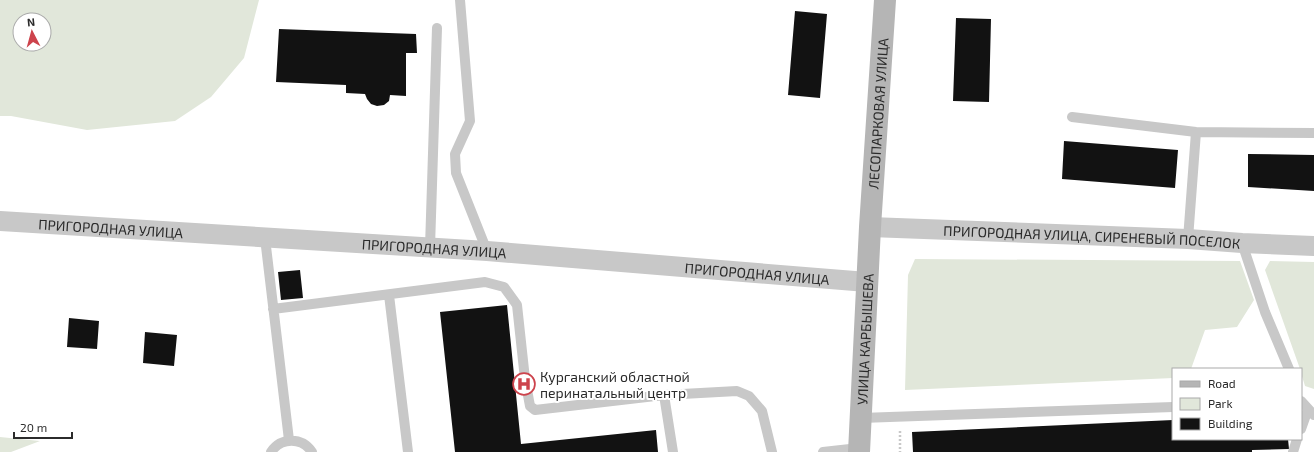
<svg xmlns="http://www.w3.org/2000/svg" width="1314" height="452" font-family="'Exo 2',sans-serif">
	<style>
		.green { fill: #e1e7da; fill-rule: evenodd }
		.building { fill: #121212 }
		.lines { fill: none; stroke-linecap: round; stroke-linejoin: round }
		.path { stroke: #c8c8c8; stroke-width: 2.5; stroke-dasharray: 2 2; stroke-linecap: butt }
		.service { stroke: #c8c8c8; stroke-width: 10 }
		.minor { stroke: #c8c8c8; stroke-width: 20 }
		.secondary { stroke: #b5b5b5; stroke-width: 22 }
		.labels { text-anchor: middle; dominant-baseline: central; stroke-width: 4; stroke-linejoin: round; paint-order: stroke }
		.street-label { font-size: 14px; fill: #2b2b2b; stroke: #fff }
		.poi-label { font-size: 14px; fill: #2b2b2b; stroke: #fff; text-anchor: start }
	</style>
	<rect width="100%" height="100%" fill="#fff"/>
	<!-- green -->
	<path class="green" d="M 0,0 L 259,0 L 244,58 L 211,97 L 175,121 L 87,130 L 11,116 L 0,116 ZM 20,20 L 44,20 L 44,44 L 20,44 Z
		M 915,259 L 1240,261 L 1254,300 L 1237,327 L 1205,330 L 1191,369 L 1173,369 L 1173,378 L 905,390 L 908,275 Z
		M 1270,261 L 1314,262 L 1314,389 L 1305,386 L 1301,373 L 1301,369 L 1300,369 L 1265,270 Z
		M 0,437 L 40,441 L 11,452 L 0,452 Z"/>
	<!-- building -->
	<path class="building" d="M 795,11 L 827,14 L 820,98 L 788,95 Z
		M 956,18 L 991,19 L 989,102 L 953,101 Z
		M 279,29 L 416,34 L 417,53 L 406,53 L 406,96 L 390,95 L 389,101 L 384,105 L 377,106 L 371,104 L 367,99 L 365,94 L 346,93 L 346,85 L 276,82 Z
		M 1064,141 L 1178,150 L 1175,188 L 1062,179 Z
		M 1248,154 L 1314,155 L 1314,191 L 1248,187 Z
		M 300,270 L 303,298 L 281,300 L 278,272 Z
		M 507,305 L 521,444 L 656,430 L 658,452 L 455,452 L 440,312 Z
		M 69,318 L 99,321 L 97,349 L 67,347 Z
		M 145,332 L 177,335 L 174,366 L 143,363 Z
		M 1173,420 L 1173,439 L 1288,439 L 1289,449 L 1252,450 L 1252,452 L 913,452 L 912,432 Z"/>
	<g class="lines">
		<!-- path -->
		<path class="path" d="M 900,431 L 900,452"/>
		<!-- service -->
		<path class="service" d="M 460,0 L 470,121 L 455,154 L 456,173 L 487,251
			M 1072,117 L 1196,132 L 1314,133
			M 265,238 L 289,440
			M 1188,239 L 1196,132
			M 1242,243 L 1265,312 L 1289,369
			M 430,247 L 437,28
			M 389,295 L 408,452
			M 273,309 L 485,282 L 504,287 L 517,305 L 525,379 L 530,406 L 535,410 L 664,395 L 737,391 L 749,396 L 762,411 L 772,452
			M 664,395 L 673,452
			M 1301,401 L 1314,415
			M 861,418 L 1173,407
			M 1301,429 L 1308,409
			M 271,452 C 281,437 302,437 312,452
			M 823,452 L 859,448
			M 1293,452 L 1297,439"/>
		<!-- minor -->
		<g class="minor">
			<path id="s1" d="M 0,221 L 487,251 L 867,282"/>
			<path id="s2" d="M 870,227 L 1188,239 L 1242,243 L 1314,246"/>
		</g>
		<!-- secondary -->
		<path class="secondary" id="s3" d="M 859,452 L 870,227 L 885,0"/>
	</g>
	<!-- icons -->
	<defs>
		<g id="hospital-ring" transform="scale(1.15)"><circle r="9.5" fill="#fff" stroke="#cd434c" stroke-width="1.5"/><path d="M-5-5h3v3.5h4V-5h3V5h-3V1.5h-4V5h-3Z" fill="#cd434c"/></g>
	</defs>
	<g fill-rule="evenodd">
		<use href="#hospital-ring" x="524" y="384"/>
	</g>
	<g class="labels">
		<!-- street labels -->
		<g class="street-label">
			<text stroke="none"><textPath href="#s3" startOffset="339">ЛЕСОПАРКОВАЯ УЛИЦА</textPath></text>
			<text stroke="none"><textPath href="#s1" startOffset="111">ПРИГОРОДНАЯ УЛИЦА</textPath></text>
			<text stroke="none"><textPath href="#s2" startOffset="222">ПРИГОРОДНАЯ УЛИЦА, СИРЕНЕВЫЙ ПОСЕЛОК</textPath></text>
			<text stroke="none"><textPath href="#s1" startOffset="435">ПРИГОРОДНАЯ УЛИЦА</textPath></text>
			<text stroke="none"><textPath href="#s1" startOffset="759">ПРИГОРОДНАЯ УЛИЦА</textPath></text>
			<text stroke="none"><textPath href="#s3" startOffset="113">УЛИЦА КАРБЫШЕВА</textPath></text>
		</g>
		<!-- poi labels -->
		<g class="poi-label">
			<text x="540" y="376">Курганский областной<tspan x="540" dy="16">перинатальный центр</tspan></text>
		</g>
	</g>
	<!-- legend -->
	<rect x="1172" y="368" width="130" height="72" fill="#ffffff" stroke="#aaaaaa"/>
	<rect x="1180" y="381" width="20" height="6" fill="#b5b5b5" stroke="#aaaaaa"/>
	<text x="1208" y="388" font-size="12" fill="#2b2b2b">Road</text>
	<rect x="1180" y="398" width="20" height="12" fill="#e1e7da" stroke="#aaaaaa"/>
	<text x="1208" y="408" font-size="12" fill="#2b2b2b">Park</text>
	<rect x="1180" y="418" width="20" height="12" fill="#121212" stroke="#aaaaaa"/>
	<text x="1208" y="428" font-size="12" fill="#2b2b2b">Building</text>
	<!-- north arrow -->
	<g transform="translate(32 32) rotate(354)"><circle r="19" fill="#ffffff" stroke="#aaaaaa"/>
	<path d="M0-3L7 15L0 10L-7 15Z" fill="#cd434c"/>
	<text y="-6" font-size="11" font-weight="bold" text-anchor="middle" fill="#2b2b2b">N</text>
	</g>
	<!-- scale -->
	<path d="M14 432v6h58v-6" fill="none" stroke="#2b2b2b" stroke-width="2"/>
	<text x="20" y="432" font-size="12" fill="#2b2b2b" stroke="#ffffff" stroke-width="3" paint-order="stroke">20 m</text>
</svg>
